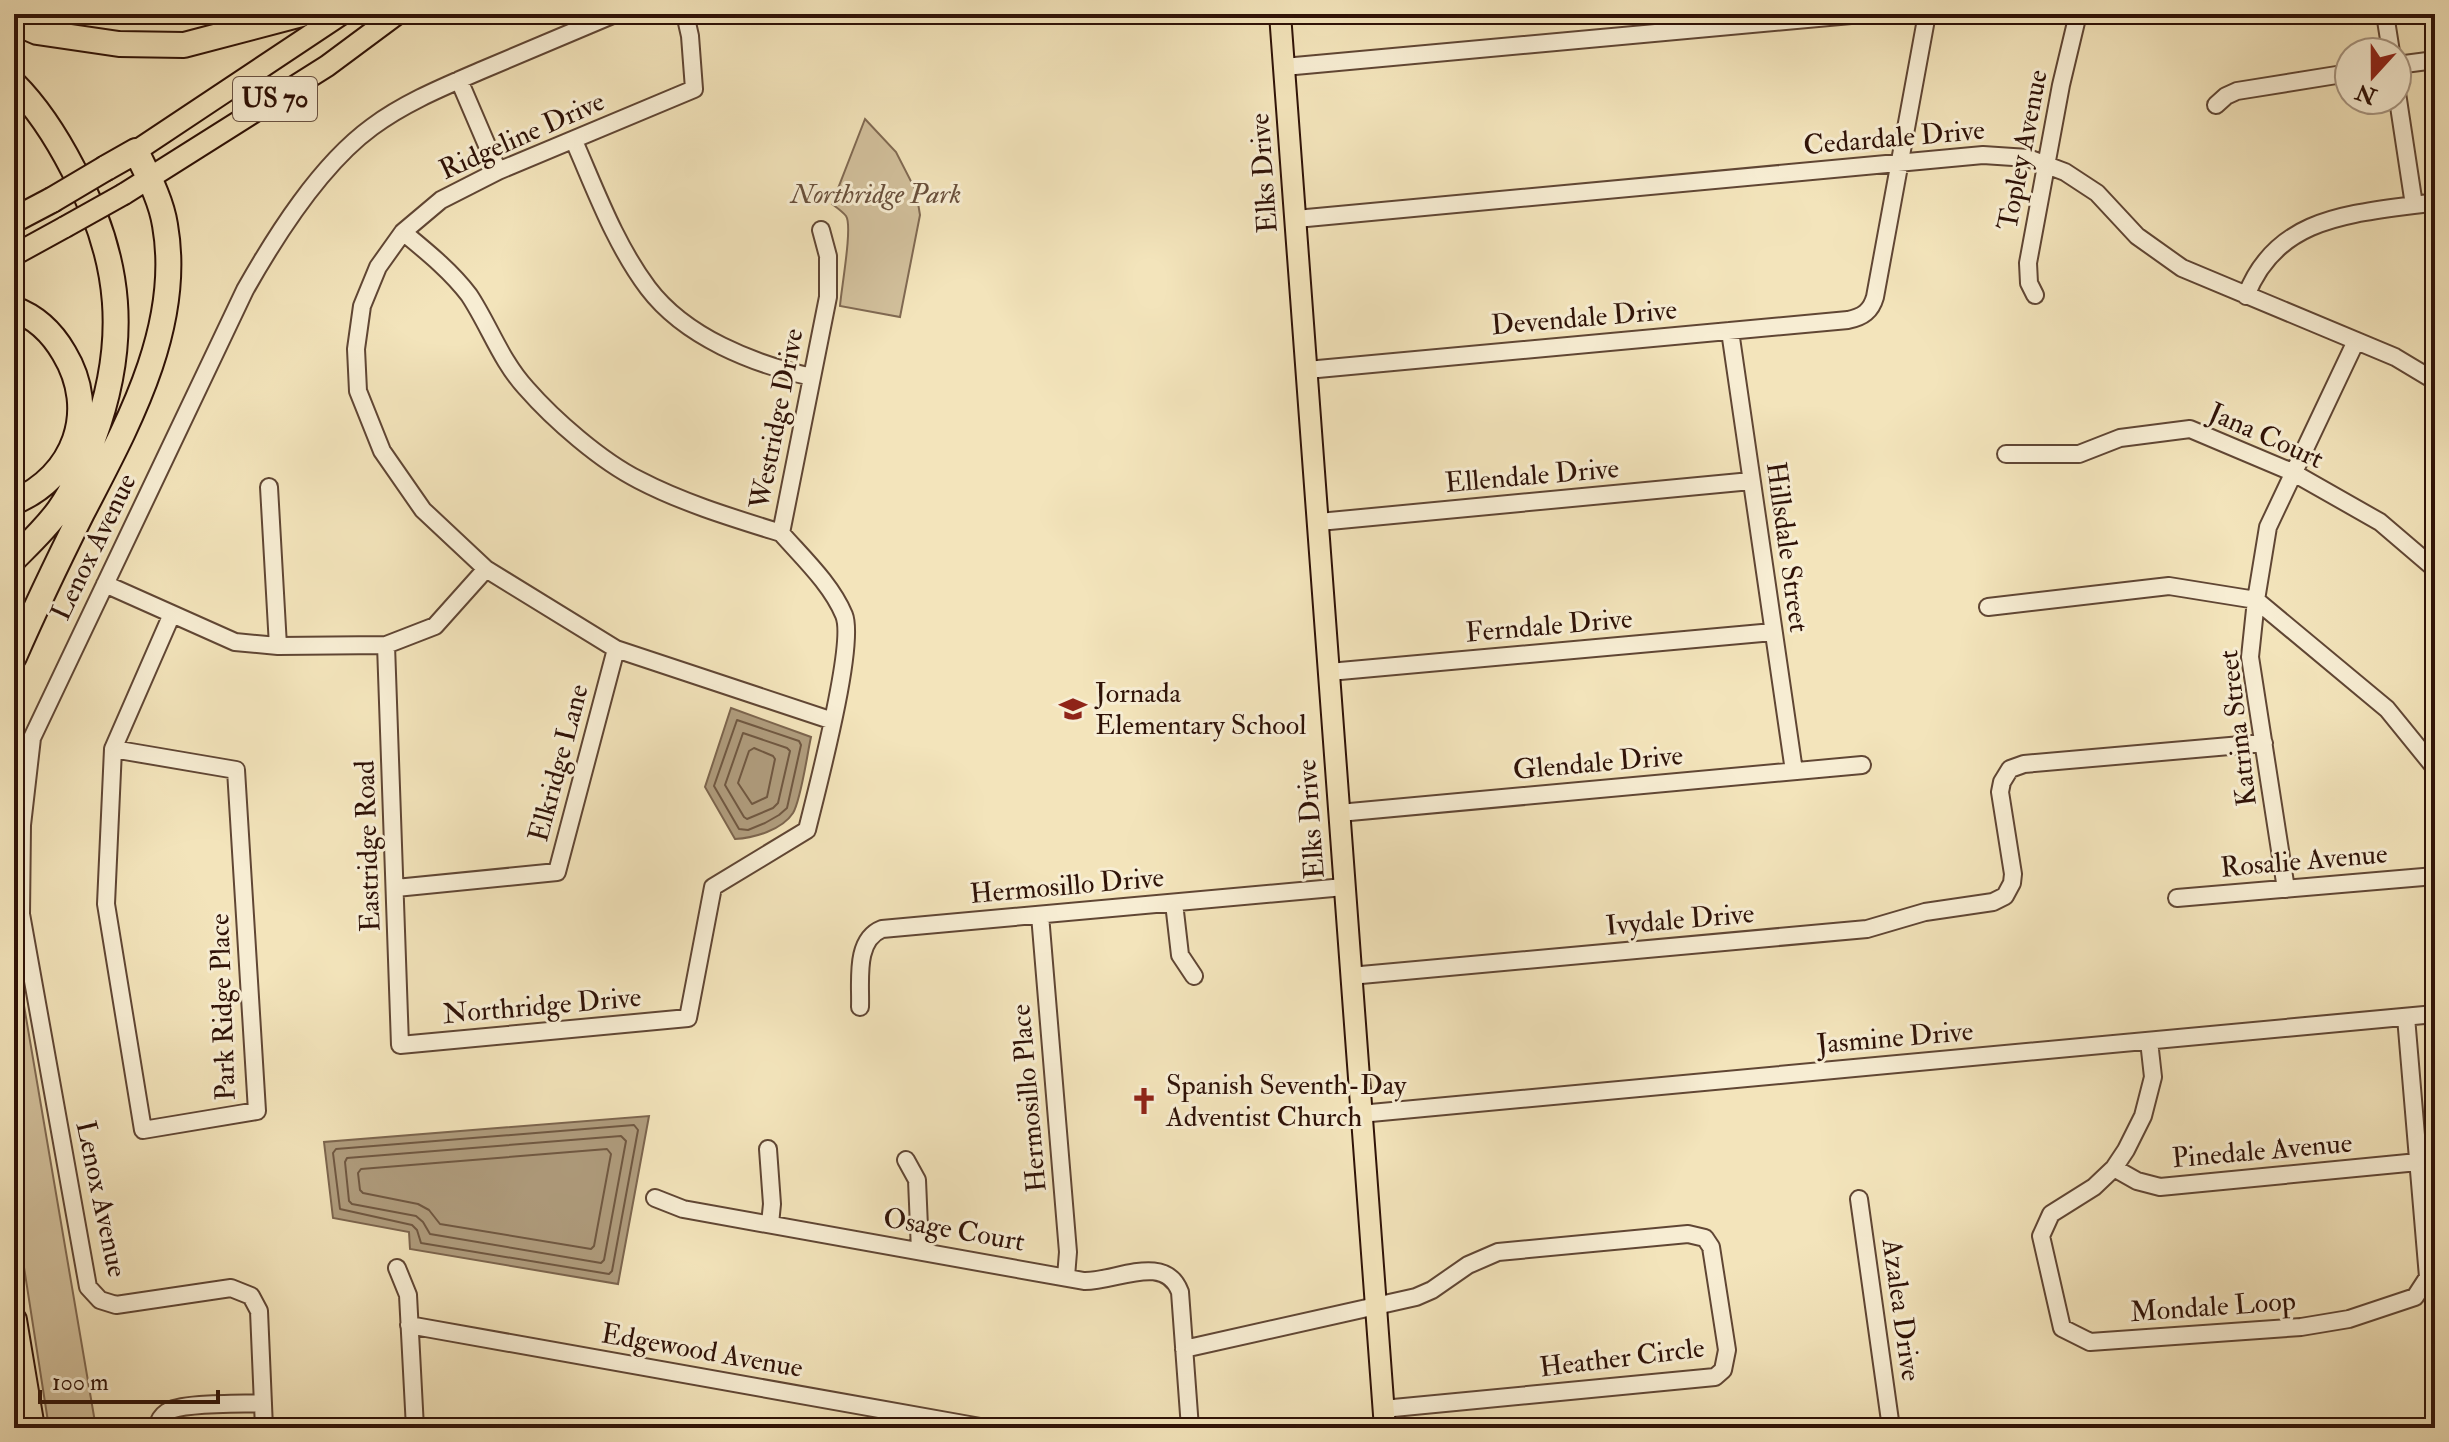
<svg xmlns="http://www.w3.org/2000/svg" width="2449" height="1442" font-family="'IM FELL Double Pica',serif">
	<style>
		.green { fill: #d2c09c; stroke: #806952; stroke-width: 2 }
		.water { fill: #b09d7e; stroke: #7c654e; stroke-width: 2 }
		.lines { fill: none; stroke-linecap: round; stroke-linejoin: round }
		.shore { stroke: #705842; stroke-width: 2 }
		.minor-casing { stroke: #604634; stroke-width: 20 }
		.major-casing { stroke: #2f1207; stroke-width: 24 }
		.highway-casing { stroke: #2f1207; stroke-width: 28 }
		.minor { stroke: #f7edd3; stroke-width: 16 }
		.major { stroke: #f3e4bb; stroke-width: 20 }
		.highway { stroke: #f3e4bb; stroke-width: 24 }
		.major-bridge-casing { stroke: #2f1207; stroke-width: 24; stroke-linecap: butt }
		.highway-bridge-casing { stroke: #2f1207; stroke-width: 28; stroke-linecap: butt }
		.major-bridge { stroke: #f3e4bb; stroke-width: 20 }
		.highway-bridge { stroke: #f3e4bb; stroke-width: 24 }
		.labels { text-anchor: middle; dominant-baseline: central; stroke-width: 6; stroke-linejoin: round; paint-order: stroke }
		.shield { fill: #f7edd3; stroke: #6b5444; stroke-width: 2 }
		.shield-label { font-size: 26px; font-weight: bold; fill: #2f1207 }
		.street-label { font-size: 28px; fill: #2f1207; stroke: #f7edd3 }
		.park-label { font-size: 28px; font-style: italic; fill: #684f3b; stroke: #f7edd3 }
		.poi-label { font-size: 28px; fill: #2f1207; stroke: #f7edd3; text-anchor: start }
	</style>
	<rect width="100%" height="100%" fill="#f3e4bb"/>
	<filter id="stains"><feTurbulence type="fractalNoise" baseFrequency=".0025" numOctaves="4"/><feColorMatrix values="0 0 0 0 .2 0 0 0 0 .09 0 0 0 0 .02 0 0 0 .5 -.17"/></filter>
	<radialGradient id="worn" r=".72"><stop offset=".6" stop-color="#630" stop-opacity="0"/><stop offset="1" stop-color="#630" stop-opacity=".3"/></radialGradient>
	<!-- green -->
	<path class="green" d="M 865,119 L 896,152 L 916,191 L 920,215 L 900,317 L 840,306 C 841,290 853,226 846,216 C 843,212 836,207 832,204 Z
		M 14,947 L 96,1428 L 49,1428 L 14,1203 Z"/>
	<!-- water -->
	<path class="water" d="M 731,708 L 811,737 C 807,755 801,800 793,813 C 782,830 754,838 735,839 L 705,787 Z
		M 649,1116 L 618,1284 L 410,1249 L 409,1232 L 333,1218 L 324,1142 Z"/>
	<g class="lines">
		<!-- shore -->
		<path class="shore" d="M 737,720 L 799,741 L 801,745 L 787,808 L 779,815 L 765,823 L 748,830 L 739,829 L 714,786 Z
			M 743,733 L 787,748 L 790,751 L 778,803 L 773,808 L 747,819 L 744,817 L 725,785 Z
			M 754,748 L 773,756 L 775,759 L 767,797 L 752,804 L 738,783 L 749,751 Z
			M 634,1125 L 638,1130 L 612,1271 L 609,1274 L 421,1243 L 417,1230 L 412,1225 L 340,1209 L 333,1153 L 336,1149 Z
			M 621,1136 L 626,1141 L 604,1260 L 601,1263 L 430,1234 L 423,1222 L 416,1216 L 352,1204 L 349,1201 L 345,1162 L 347,1158 Z
			M 607,1149 L 611,1154 L 594,1246 L 591,1249 L 440,1224 L 429,1210 L 418,1204 L 363,1193 L 360,1190 L 358,1173 L 361,1169 Z"/>
		<!-- minor casing -->
		<g class="minor-casing">
			<path id="minor" d="M 685,14 L 690,36 L 694,89 L 498,171 L 441,200 L 403,232 L 378,267 L 362,306 L 356,349 L 358,391 L 382,451 L 423,510 L 486,569 L 616,649 L 833,721
				M 2385,14 L 2391,52
				M 2397,65 L 2435,60
				M 1284,67 L 1862,14
				M 459,80 L 498,171
				M 2397,93 L 2414,205
				M 2216,105 L 2226,96 L 2237,91 L 2349,73
				M 574,141 C 596,191 615,244 648,288 C 685,337 753,364 812,377
				M 1296,219 L 1983,155 L 2028,158 L 2065,172 L 2097,193 L 2137,236 L 2182,268 L 2395,357 L 2435,381
				M 403,232 C 426,251 451,271 469,295 C 489,325 501,361 526,388 C 554,420 601,461 639,480 C 683,503 733,518 781,533
				M 2035,295 L 2029,283 L 2028,263 L 2061,85 L 2078,14
				M 2246,296 C 2278,212 2359,214 2435,202
				M 1730,331 L 1794,771
				M 1307,370 L 1848,320 C 1863,317 1871,311 1875,297 L 1927,14
				M 2006,454 L 2079,454 L 2120,438 L 2190,429 L 2292,472 L 2380,522 L 2435,569
				M 269,487 L 278,646
				M 1319,522 L 1751,481
				M 105,584 L 235,642 L 278,646 L 386,645 L 435,626 L 486,569
				M 1988,607 L 2169,586 L 2256,600 L 2387,709 L 2435,768
				M 386,645 L 400,1045 L 688,1018 L 713,887 L 807,830 C 816,793 856,644 844,615 C 831,584 803,558 781,533 L 828,297 L 828,256 L 821,230
				M 1329,672 L 1773,632
				M 113,749 L 236,770 L 257,1111 L 143,1130 L 106,904 L 113,749 L 172,614
				M 1339,813 L 1862,765
				M 396,888 L 557,872 L 616,649
				M 2286,889 L 2250,657 L 2256,600 L 2268,527 L 2356,341
				M 2177,898 L 2435,876
				M 1174,903 L 1180,955 L 1194,976
				M 1040,915 L 1068,1252 L 1066,1277
				M 1350,976 L 1867,929 L 1925,912 L 1993,902 L 2005,896 L 2012,883 L 2013,874 L 2000,792 L 2002,782 L 2010,769 L 2024,764 L 2264,743
				M 860,1007 C 861,982 854,940 882,929 L 1344,887
				M 2149,1041 L 2153,1077 L 2143,1116 L 2126,1150 L 2114,1168 L 2094,1187 L 2051,1214 L 2041,1236 L 2062,1328 L 2090,1342 L 2301,1327 L 2349,1319 L 2415,1297 L 2428,1277 L 2406,1017
				M 1360,1114 L 2435,1014
				M 768,1149 L 772,1204 L 770,1224
				M 906,1160 L 917,1180 L 920,1251
				M 2114,1168 L 2137,1181 L 2160,1187 L 2418,1162
				M 655,1198 L 683,1209 L 1084,1281 C 1115,1282 1165,1252 1180,1292 L 1190,1428
				M 1859,1199 L 1891,1428
				M 397,1268 L 408,1295 L 415,1428
				M 409,1325 L 986,1428
				M 1184,1349 L 1416,1297 L 1432,1290 L 1468,1265 L 1498,1252 L 1688,1234 L 1705,1238 L 1711,1247 L 1727,1350 L 1723,1370 L 1715,1377 L 1383,1409
				M 157,1428 C 158,1422 161,1416 167,1412 C 180,1402 244,1404 263,1403
				M 264,1428 L 259,1311 L 251,1296 L 231,1288 L 116,1305 L 100,1300 L 88,1287 L 21,914 L 22,825 L 32,738 L 245,290 C 276,235 320,165 372,127 C 404,103 443,87 480,71 C 525,52 570,33 615,14"/>
		</g>
		<!-- major casing -->
		<g class="major-casing">
			<path id="major" d="M 1280,14 L 1385,1428
				M 136,151 L 342,14
				M 124,194 L 327,66 L 397,14
				M 14,255 L 65,227"/>
		</g>
		<!-- highway casing -->
		<g class="highway-casing">
			<path id="highway" d="M 14,22 L 37,32 L 119,44 L 184,45 L 302,14
				M 14,84 C 39,109 57,138 73,169 C 122,259 129,342 93,439 C 84,463 75,488 59,510 C 46,528 30,543 14,559
				M 14,220 L 52,200
				M 14,309 C 36,317 53,334 64,353 C 99,411 75,476 14,502
				M 14,657 C 35,609 58,561 82,513 C 127,426 183,327 165,225 C 161,199 147,174 136,151 L 106,168
				M 14,1320 L 32,1428"/>
		</g>
		<!-- minor -->
		<use href="#minor" class="minor"/>
		<!-- major -->
		<use href="#major" class="major"/>
		<!-- highway -->
		<use href="#highway" class="highway"/>
		<!-- major-bridge casing -->
		<g class="major-bridge-casing">
			<path id="major-bridge" d="M 65,227 L 124,194"/>
		</g>
		<!-- highway-bridge casing -->
		<g class="highway-bridge-casing">
			<path id="highway-bridge" d="M 52,200 L 106,168"/>
		</g>
		<!-- major-bridge -->
		<use href="#major-bridge" class="major-bridge"/>
		<!-- highway-bridge -->
		<use href="#highway-bridge" class="highway-bridge"/>
	</g>
	<!-- icons -->
	<defs>
		<g id="school-bare" transform="scale(2.16)"><path d="M0-5L7-2L0 1L-7-2ZM-4 1L0 2.5L4 1V4Q0 6-4 4Z" fill="#8f2418" stroke="#f7edd3" stroke-width="2.5" paint-order="stroke"/></g>
		<g id="church-bare" transform="scale(2.16)"><path d="M-1.2-6h2.4v3.5h3.3v2.4h-3.3V6h-2.4V-.1h-3.3v-2.4h3.3Z" fill="#8f2418" stroke="#f7edd3" stroke-width="2.5" paint-order="stroke"/></g>
	</defs>
	<g fill-rule="evenodd">
		<use href="#school-bare" x="1073" y="709"/>
		<use href="#church-bare" x="1144" y="1101"/>
	</g>
	<g class="labels">
		<!-- shield labels -->
		<rect class="shield" x="233" y="77" width="84" height="44" rx="6"/>
		<g class="shield-label">
			<text x="275" y="99">US 70</text>
		</g>
		<!-- street labels -->
		<g class="street-label">
			<text transform="translate(522 136) rotate(-24)">Ridgeline Drive</text>
			<text transform="translate(1894 138) rotate(-5)">Cedardale Drive</text>
			<text transform="translate(2023 150) rotate(-79)">Topley Avenue</text>
			<text transform="translate(1264 173) rotate(-94)">Elks Drive</text>
			<text transform="translate(1584 318) rotate(-5)">Devendale Drive</text>
			<text transform="translate(777 419) rotate(-79)">Westridge Drive</text>
			<text transform="translate(2266 436) rotate(24)">Jana Court</text>
			<text transform="translate(1532 476) rotate(-5)">Ellendale Drive</text>
			<text transform="translate(94 547) rotate(-64)">Lenox Avenue</text>
			<text transform="translate(1787 547) rotate(82)">Hillsdale Street</text>
			<text transform="translate(1549 626) rotate(-5)">Ferndale Drive</text>
			<text transform="translate(2238 728) rotate(-97)">Katrina Street</text>
			<text transform="translate(559 763) rotate(-75)">Elkridge Lane</text>
			<text transform="translate(1598 763) rotate(-5)">Glendale Drive</text>
			<text transform="translate(1311 819) rotate(-94)">Elks Drive</text>
			<text transform="translate(368 846) rotate(-92)">Eastridge Road</text>
			<text transform="translate(2304 861) rotate(-5)">Rosalie Avenue</text>
			<text transform="translate(1067 886) rotate(-5)">Hermosillo Drive</text>
			<text transform="translate(1680 920) rotate(-5)">Ivydale Drive</text>
			<text transform="translate(542 1006) rotate(-5)">Northridge Drive</text>
			<text transform="translate(223 1007) rotate(-92)">Park Ridge Place</text>
			<text transform="translate(1895 1038) rotate(-5)">Jasmine Drive</text>
			<text transform="translate(1029 1098) rotate(-95)">Hermosillo Place</text>
			<text transform="translate(2262 1151) rotate(-5)">Pinedale Avenue</text>
			<text transform="translate(101 1199) rotate(78)">Lenox Avenue</text>
			<text transform="translate(954 1230) rotate(10)">Osage Court</text>
			<text transform="translate(2213 1307) rotate(-4)">Mondale Loop</text>
			<text transform="translate(1901 1310) rotate(82)">Azalea Drive</text>
			<text transform="translate(702 1351) rotate(10)">Edgewood Avenue</text>
			<text transform="translate(1622 1358) rotate(-7)">Heather Circle</text>
		</g>
		<!-- park labels -->
		<g class="park-label">
			<text x="876" y="194">Northridge Park</text>
		</g>
		<!-- poi labels -->
		<g class="poi-label">
			<text x="1095" y="693">Jornada<tspan x="1095" dy="32">Elementary School</tspan></text>
			<text x="1166" y="1085">Spanish Seventh-Day<tspan x="1166" dy="32">Adventist Church</tspan></text>
		</g>
	</g>
	<!-- margin -->
	<rect width="2449" height="1442" fill="none" stroke="#f3e4bb" stroke-width="48"/>
	<rect x="16" y="16" width="2417" height="1410" fill="none" stroke="#2f1207" stroke-width="4"/>
	<rect x="24" y="24" width="2401" height="1394" fill="none" stroke="#2f1207" stroke-width="2"/>
	<!-- north arrow -->
	<g transform="translate(2373 76) rotate(201)"><circle r="38" fill="#f7edd3" stroke="#a79581" stroke-width="2"/>
	<path d="M0-6L14 30L0 20L-14 30Z" fill="#8f2418"/>
	<text y="-12" font-size="22" font-weight="bold" text-anchor="middle" fill="#2f1207">N</text>
	</g>
	<!-- scale -->
	<path d="M40 1390v12h178v-12" fill="none" stroke="#2f1207" stroke-width="4"/>
	<text x="52" y="1390" font-size="24" fill="#2f1207" stroke="#f7edd3" stroke-width="6" paint-order="stroke">100 m</text>
	<rect width="100%" height="100%" filter="url(#stains)"/>
	<rect width="100%" height="100%" fill="url(#worn)"/>
</svg>
